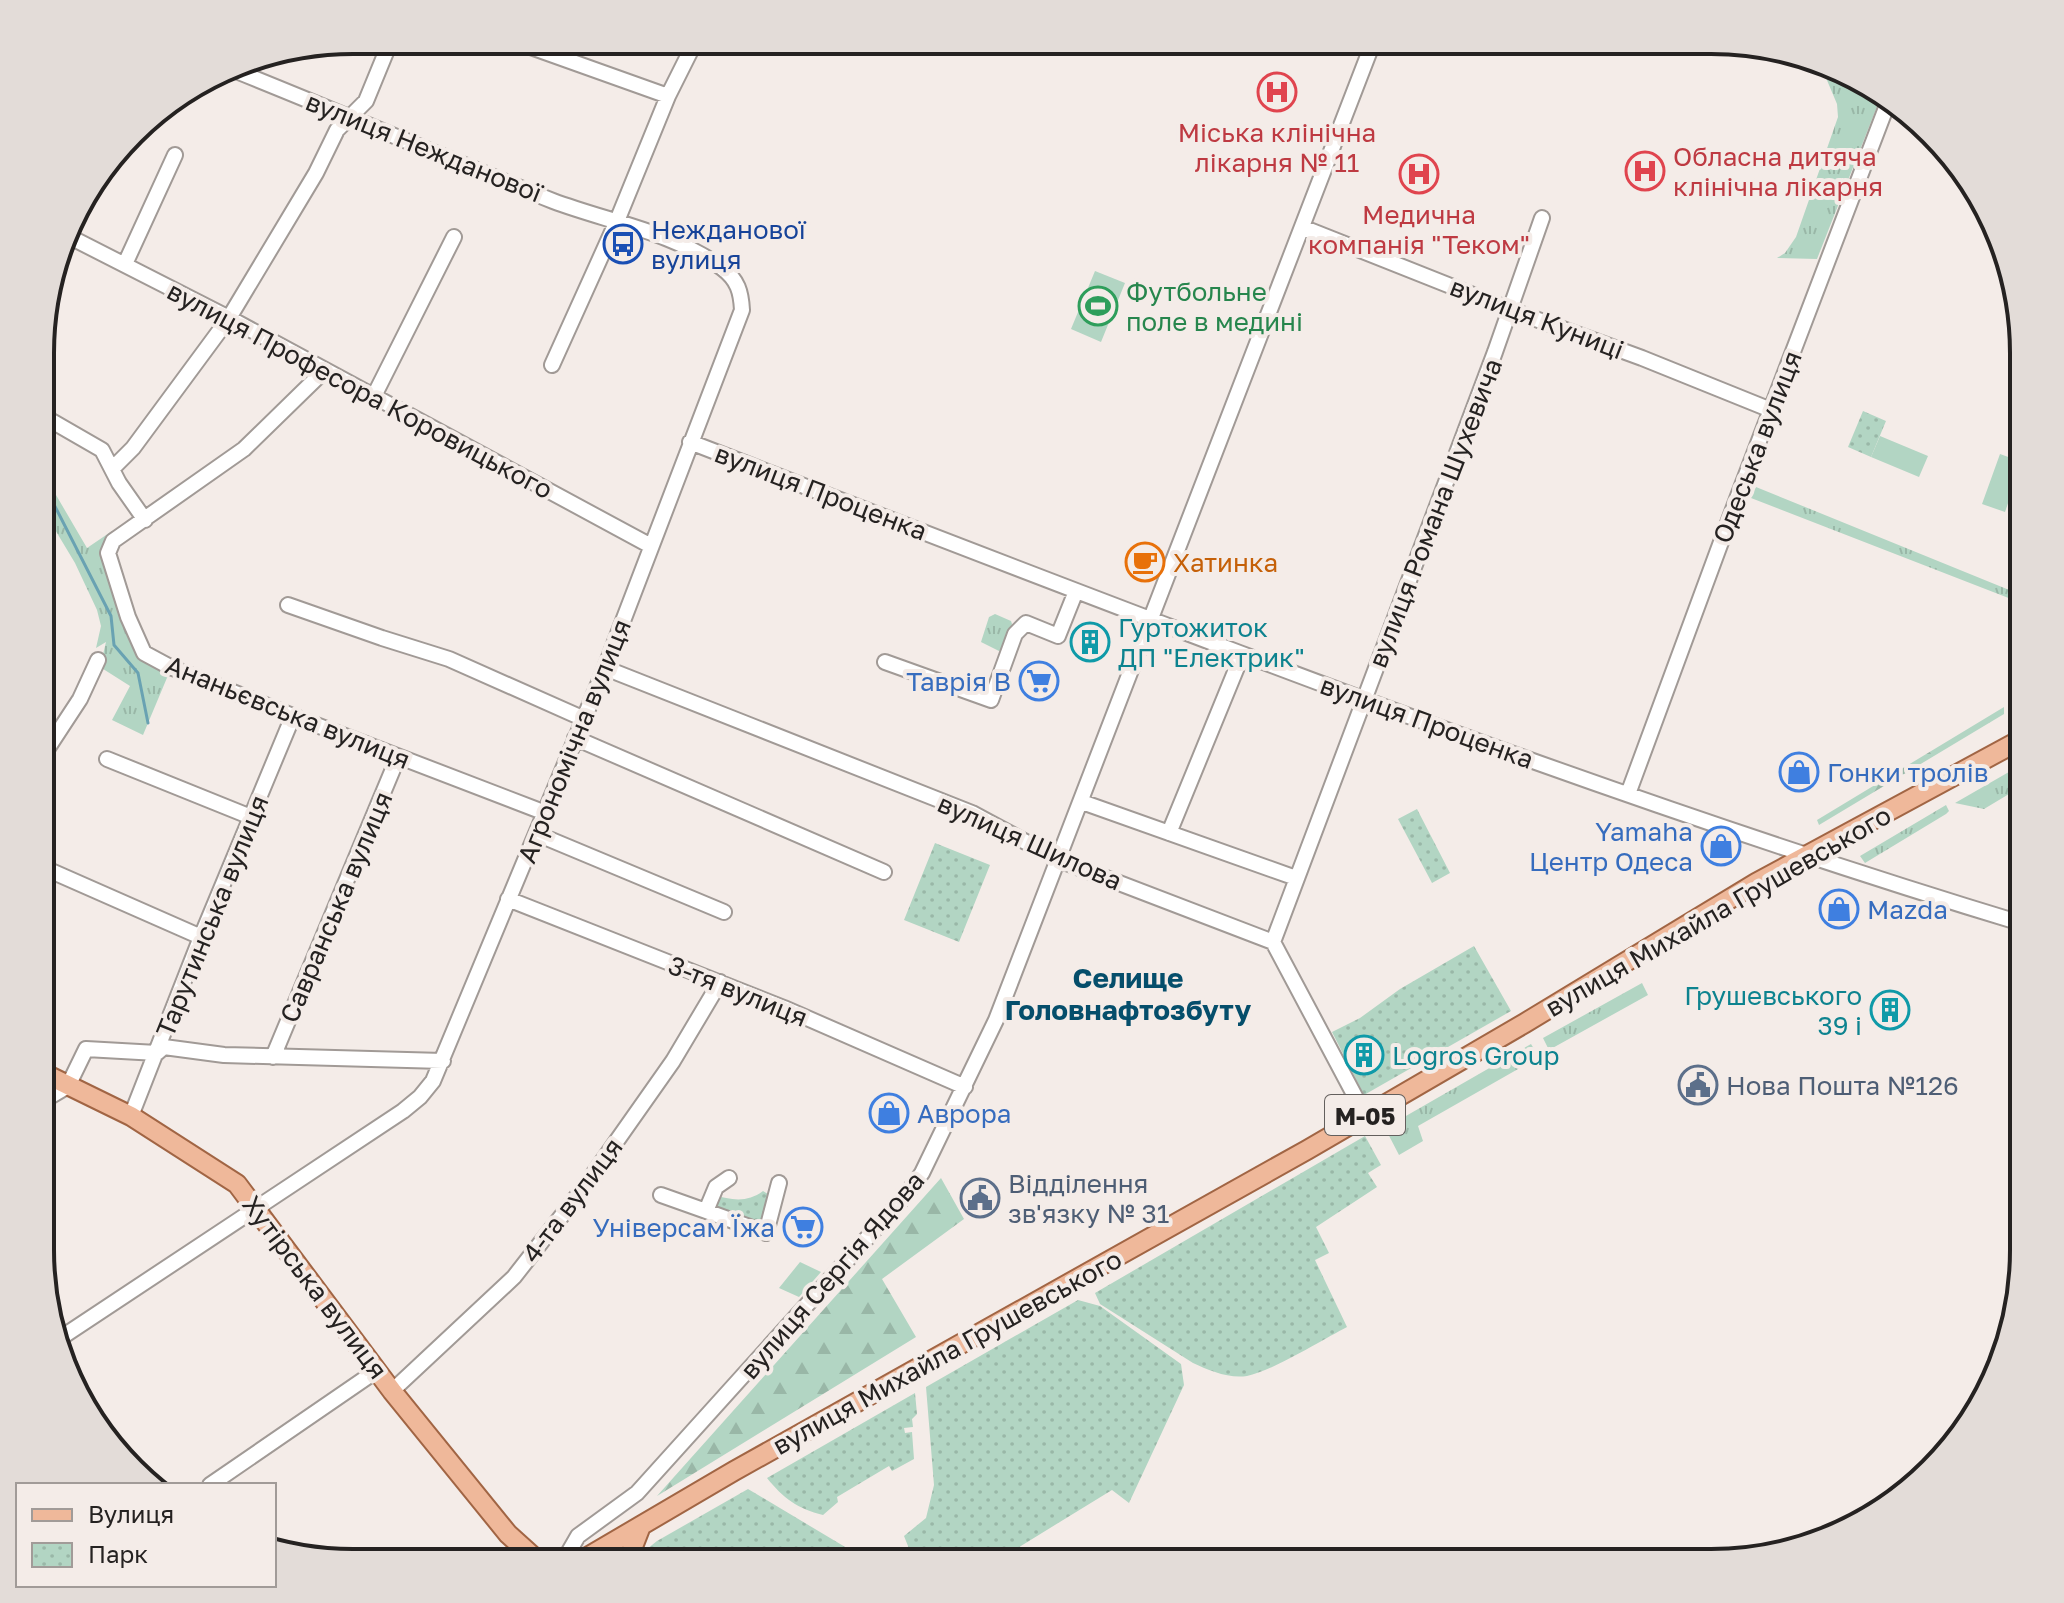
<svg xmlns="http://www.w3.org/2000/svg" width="2064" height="1603" font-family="'Golos Text',sans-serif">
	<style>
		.grass { fill: url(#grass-tufts) }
		.forest { fill: url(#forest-firs) }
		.park { fill: url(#park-dots) }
		.garden { fill: #b2d5c3 }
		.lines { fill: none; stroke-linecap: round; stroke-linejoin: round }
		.stream { stroke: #69a2b2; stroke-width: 3 }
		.minor-casing { stroke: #a19a96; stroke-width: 18 }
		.major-casing { stroke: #a16544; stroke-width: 22 }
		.minor { stroke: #fff; stroke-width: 14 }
		.major { stroke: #efb89a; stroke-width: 18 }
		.labels { text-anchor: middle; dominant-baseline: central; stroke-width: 8; stroke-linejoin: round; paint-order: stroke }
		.shield { fill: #f4ece8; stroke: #635f5d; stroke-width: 2 }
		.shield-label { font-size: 24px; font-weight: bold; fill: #252221 }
		.health-label { font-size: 26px; fill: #be3a42; stroke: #f4ece8 }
		.street-label { font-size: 26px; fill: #252221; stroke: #f4ece8 }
		.transit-label { font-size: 26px; fill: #164399; stroke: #f4ece8; text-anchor: start }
		.leisure-label { font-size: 26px; fill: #27864d; stroke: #f4ece8; text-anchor: start }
		.food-label { font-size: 26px; fill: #c56008; stroke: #f4ece8; text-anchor: start }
		.culture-label { font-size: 26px; fill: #0d838f; stroke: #f4ece8; text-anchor: start }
		.shop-label { font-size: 26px; fill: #366cbe; stroke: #f4ece8; text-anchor: end }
		.service-label { font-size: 26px; fill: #4e5e75; stroke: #f4ece8; text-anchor: start }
		.neighbourhood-label { font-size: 28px; font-weight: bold; fill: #054e6b; stroke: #f4ece8 }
		.rim { fill: none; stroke: #252221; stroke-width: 4 }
	</style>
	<defs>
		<pattern id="grass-tufts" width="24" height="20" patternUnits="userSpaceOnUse" patternTransform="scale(2)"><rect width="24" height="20" fill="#b2d5c3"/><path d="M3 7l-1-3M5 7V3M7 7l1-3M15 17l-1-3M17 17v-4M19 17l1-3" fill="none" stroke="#99b7a7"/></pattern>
		<pattern id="forest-firs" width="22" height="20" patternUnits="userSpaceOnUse" patternTransform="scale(2)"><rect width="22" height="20" fill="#b2d5c3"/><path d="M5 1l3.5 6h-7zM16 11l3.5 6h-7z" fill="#99b7a7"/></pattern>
		<pattern id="park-dots" width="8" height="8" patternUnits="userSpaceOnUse" patternTransform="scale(2)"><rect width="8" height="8" fill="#b2d5c3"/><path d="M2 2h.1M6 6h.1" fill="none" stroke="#99b7a7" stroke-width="1.8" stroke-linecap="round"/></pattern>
	</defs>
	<rect width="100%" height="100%" fill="#f4ece8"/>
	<!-- grass -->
	<path class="grass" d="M 1826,63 L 1869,88 L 1868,95 L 1880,99 L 1817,259 L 1777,258 L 1785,253 L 1796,237 L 1838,117 L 1837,104 L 1821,66 Z
		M 42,471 L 87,548 L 112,531 L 104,556 L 124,617 L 169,673 L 143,735 L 112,720 L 130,686 L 100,667 L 106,642 L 96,648 L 101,626 L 97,610 L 75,563 L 42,508 Z
		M 1756,487 L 2024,596 L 2024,604 L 1751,498 Z
		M 995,614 L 1011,621 L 1012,624 L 1003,649 L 999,651 L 981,642 L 989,617 Z
		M 2021,765 L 2009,794 L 1984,809 L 1955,803 Z
		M 1946,805 L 1949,811 L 1946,814 L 1865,863 L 1860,856 Z
		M 1642,983 L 1648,995 L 1549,1050 L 1543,1038 Z
		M 1531,1044 L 1539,1057 L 1418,1126 L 1423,1141 L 1399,1155 L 1385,1128 Z"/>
	<!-- forest -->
	<path class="forest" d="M 2004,707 L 2004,714 L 1819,825 L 1817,820 Z
		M 941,1178 L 964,1219 L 882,1279 L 916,1337 L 657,1496 Z"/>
	<!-- park -->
	<path class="park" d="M 1863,411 L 1886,421 L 1871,457 L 1848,447 Z
		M 1417,809 L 1450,873 L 1432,883 L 1398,819 Z
		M 935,843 L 990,865 L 959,942 L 904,920 Z
		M 1474,946 L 1511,1011 L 1364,1095 L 1332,1032 L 1360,1018 L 1400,989 Z
		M 1365,1136 L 1381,1165 L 1368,1173 L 1377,1187 L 1316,1227 L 1329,1253 L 1315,1260 L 1347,1327 C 1322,1340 1272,1371 1247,1376 C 1229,1379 1208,1370 1193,1363 L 1100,1304 L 1095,1293 Z
		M 763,1191 L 771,1196 L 759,1231 L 709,1206 L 713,1195 C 732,1200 747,1203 763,1191 Z
		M 1078,1300 L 1100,1306 L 1181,1364 L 1184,1385 L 1129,1503 L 1112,1490 L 993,1563 L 894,1563 L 910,1551 L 904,1536 L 926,1518 L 934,1485 L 926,1387 Z
		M 915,1393 L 917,1414 L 912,1419 L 913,1427 L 904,1428 L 905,1433 L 912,1432 L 914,1459 L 892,1471 L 889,1466 L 837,1497 L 838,1502 L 823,1515 C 798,1509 783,1498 767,1478 Z
		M 748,1489 L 872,1563 L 646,1562 L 642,1560 L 647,1549 L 657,1541 Z"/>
	<!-- garden -->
	<path class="garden" d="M 1095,271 L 1125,283 L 1101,342 L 1071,329 Z
		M 1880,436 L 1928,456 L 1919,477 L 1871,457 Z
		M 2000,454 L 2022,462 L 2005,512 L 1982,504 Z
		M 800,1262 L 821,1272 L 799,1297 L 779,1288 Z"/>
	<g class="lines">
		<!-- stream -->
		<path class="stream" d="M 42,481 L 111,616 L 114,645 L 138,673 L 148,723"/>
		<!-- minor casing -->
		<g class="minor-casing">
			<path id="minor" d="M 511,40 L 668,96
				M 1302,227 L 1511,310 L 1642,358 L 1771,410
				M 68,236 L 229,318 L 651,546
				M 125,264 L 175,155
				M 552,365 L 617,221 L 668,96 L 696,40
				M 325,370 L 244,449 L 113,541 L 108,553 L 128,617 L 144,653 L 170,667 L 293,716 L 543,812
				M 374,396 L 454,237
				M 43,416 L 102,450 L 119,483 L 145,520
				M 690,442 C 1131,612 1571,787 2024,924
				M 113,468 L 133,448 L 229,318 L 316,173 L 337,130 L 366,101 L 391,40
				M 288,605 L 382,638 L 449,659 L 582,718
				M 885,662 L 991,700 L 1015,634 L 1026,623 L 1058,636 L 1076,591
				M 605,668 L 972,813 L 1059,860 L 1273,942 L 1365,1115
				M 575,738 L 884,872
				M 42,757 L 80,699 L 98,660
				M 107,759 L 251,817
				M 1628,794 L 1738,496 L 1889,100
				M 1082,802 L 1296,878
				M 1169,833 L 1242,655
				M 537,834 L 724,912
				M 42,867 L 201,937
				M 508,899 L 784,1008 L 965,1087
				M 1273,942 L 1495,352 L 1542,218
				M 273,1057 L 398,757
				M 41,1102 L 68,1086 L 86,1049 L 157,1053 L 164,1047 L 224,1055 L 443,1061
				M 131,1116 L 201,937 L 293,716
				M 661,1195 L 706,1211 L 716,1187 L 729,1178
				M 706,1211 L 766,1233 L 779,1183
				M 59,1339 L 403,1111 L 420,1097 L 433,1081 L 605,668 L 742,310 C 741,292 738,280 722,268 C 673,232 609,222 553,201 C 445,158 339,112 231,69
				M 392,1391 L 514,1277 L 585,1186 L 673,1061 L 720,982
				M 210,1485 L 376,1371
				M 563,1562 L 578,1536 L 637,1493 L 906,1195 L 922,1173 L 996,1020 L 1374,40"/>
		</g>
		<!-- major casing -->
		<g class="major-casing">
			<path id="major" d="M 41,1072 L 131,1116 L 237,1184 L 392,1391 L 508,1534 L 539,1562
				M 579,1562 L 734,1471 L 1307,1150 L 1525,1023 L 1756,883 L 2024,738
				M 627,1562 L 641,1526"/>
		</g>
		<!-- minor -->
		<use href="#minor" class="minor"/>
		<!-- major -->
		<use href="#major" class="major"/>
	</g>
	<!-- icons -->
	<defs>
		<g id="hospital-ring" transform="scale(2)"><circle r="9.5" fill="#f4ece8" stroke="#e0444e" stroke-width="1.5"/><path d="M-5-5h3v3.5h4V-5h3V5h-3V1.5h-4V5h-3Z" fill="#e0444e"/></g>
		<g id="bus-ring" transform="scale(2)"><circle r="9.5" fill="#f4ece8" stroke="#1a4fb4" stroke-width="1.5"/><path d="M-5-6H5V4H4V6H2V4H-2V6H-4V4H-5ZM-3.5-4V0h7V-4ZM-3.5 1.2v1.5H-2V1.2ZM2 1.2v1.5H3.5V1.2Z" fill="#1a4fb4"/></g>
		<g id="stadium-ring" transform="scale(2)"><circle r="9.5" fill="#f4ece8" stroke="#2e9e5b" stroke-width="1.5"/><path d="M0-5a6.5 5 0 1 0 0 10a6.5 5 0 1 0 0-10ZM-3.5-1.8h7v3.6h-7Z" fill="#2e9e5b"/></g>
		<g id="cafe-ring" transform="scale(2)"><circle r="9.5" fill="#f4ece8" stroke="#e8710a" stroke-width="1.5"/><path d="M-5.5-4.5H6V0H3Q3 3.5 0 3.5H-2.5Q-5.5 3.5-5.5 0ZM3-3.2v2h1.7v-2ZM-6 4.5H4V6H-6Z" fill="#e8710a"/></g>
		<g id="building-ring" transform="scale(2)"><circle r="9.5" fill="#f4ece8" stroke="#0f9aa8" stroke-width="1.5"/><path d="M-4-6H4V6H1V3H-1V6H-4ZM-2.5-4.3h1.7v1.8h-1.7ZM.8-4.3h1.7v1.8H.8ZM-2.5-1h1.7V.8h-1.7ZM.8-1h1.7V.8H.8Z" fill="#0f9aa8"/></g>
		<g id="supermarket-ring" transform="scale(2)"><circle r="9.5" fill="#f4ece8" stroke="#3f7fe0" stroke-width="1.5"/><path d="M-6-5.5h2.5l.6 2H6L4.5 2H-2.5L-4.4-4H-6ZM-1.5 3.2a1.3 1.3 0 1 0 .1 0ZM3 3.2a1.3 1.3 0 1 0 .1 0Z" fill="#3f7fe0"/></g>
		<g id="shop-ring" transform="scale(2)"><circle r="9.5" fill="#f4ece8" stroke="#3f7fe0" stroke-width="1.5"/><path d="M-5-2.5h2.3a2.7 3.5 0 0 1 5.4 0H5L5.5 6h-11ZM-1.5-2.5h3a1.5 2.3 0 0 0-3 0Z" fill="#3f7fe0"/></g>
		<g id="civic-ring" transform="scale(2)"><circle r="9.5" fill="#f4ece8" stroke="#5c6f8a" stroke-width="1.5"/><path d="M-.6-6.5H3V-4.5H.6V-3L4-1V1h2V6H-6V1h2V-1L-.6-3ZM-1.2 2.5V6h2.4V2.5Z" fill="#5c6f8a"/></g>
	</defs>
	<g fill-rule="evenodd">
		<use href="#hospital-ring" x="1277" y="92"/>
		<use href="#hospital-ring" x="1645" y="171"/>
		<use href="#hospital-ring" x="1419" y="174"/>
		<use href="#bus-ring" x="623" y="244"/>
		<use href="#stadium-ring" x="1098" y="306"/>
		<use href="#cafe-ring" x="1145" y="562"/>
		<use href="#building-ring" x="1090" y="642"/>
		<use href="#supermarket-ring" x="1039" y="681"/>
		<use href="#shop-ring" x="1799" y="772"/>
		<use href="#shop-ring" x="1721" y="846"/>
		<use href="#shop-ring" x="1839" y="909"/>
		<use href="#building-ring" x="1890" y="1010"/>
		<use href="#building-ring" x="1364" y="1055"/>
		<use href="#civic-ring" x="1698" y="1085"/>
		<use href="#shop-ring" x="889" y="1113"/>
		<use href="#civic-ring" x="980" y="1198"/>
		<use href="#supermarket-ring" x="803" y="1227"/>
	</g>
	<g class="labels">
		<!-- shield labels -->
		<rect class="shield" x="1325" y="1095" width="80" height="40" rx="6"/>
		<g class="shield-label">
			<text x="1365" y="1115">М-05</text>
		</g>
		<!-- health labels -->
		<g class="health-label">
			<text x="1277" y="132">Міська клінічна<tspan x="1277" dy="30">лікарня № 11</tspan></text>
			<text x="1673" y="156" text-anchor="start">Обласна дитяча<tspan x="1673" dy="30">клінічна лікарня</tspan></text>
			<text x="1419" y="214">Медична<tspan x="1419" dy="30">компанія "Теком"</tspan></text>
		</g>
		<!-- street labels -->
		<g class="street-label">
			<text transform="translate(424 147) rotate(22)">вулиця Нежданової</text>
			<text transform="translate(1537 318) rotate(21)">вулиця Куниці</text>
			<text transform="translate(360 390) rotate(28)">вулиця Професора Коровицького</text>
			<text transform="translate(1757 447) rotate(-69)">Одеська вулиця</text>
			<text transform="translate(821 492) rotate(21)">вулиця Проценка</text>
			<text transform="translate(1435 513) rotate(-69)">вулиця Романа Шухевича</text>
			<text transform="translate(288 712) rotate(22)">Ананьєвська вулиця</text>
			<text transform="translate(1427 722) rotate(20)">вулиця Проценка</text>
			<text transform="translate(574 741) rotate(-68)">Агрономічна вулиця</text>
			<text transform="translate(1030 842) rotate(24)">вулиця Шилова</text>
			<text transform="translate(336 907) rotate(-67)">Савранська вулиця</text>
			<text transform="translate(1718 911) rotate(-30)">вулиця Михайла Грушевського</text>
			<text transform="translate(212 916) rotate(-68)">Тарутинська вулиця</text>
			<text transform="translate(738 991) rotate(22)">3-тя вулиця</text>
			<text transform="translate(572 1200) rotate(-53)">4-та вулиця</text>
			<text transform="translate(832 1275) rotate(-49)">вулиця Сергія Ядова</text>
			<text transform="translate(315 1287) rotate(53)">Хутірська вулиця</text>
			<text transform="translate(947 1352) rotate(-29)">вулиця Михайла Грушевського</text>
		</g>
		<!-- transit labels -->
		<g class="transit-label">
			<text x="651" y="229">Нежданової<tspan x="651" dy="30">вулиця</tspan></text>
		</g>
		<!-- leisure labels -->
		<g class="leisure-label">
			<text x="1126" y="291">Футбольне<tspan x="1126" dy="30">поле в медині</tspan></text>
		</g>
		<!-- food labels -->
		<g class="food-label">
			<text x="1173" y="562">Хатинка</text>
		</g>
		<!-- culture labels -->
		<g class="culture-label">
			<text x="1118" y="627">Гуртожиток<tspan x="1118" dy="30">ДП "Електрик"</tspan></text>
			<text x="1862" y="995" text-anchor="end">Грушевського<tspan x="1862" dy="30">39 і</tspan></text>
			<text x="1392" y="1055">Logros Group</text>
		</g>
		<!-- shop labels -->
		<g class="shop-label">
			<text x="1011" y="681">Таврія В</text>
			<text x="1827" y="772" text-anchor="start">Гонки тролів</text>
			<text x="1693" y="831">Yamaha<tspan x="1693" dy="30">Центр Одеса</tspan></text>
			<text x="1867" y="909" text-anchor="start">Mazda</text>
			<text x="917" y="1113" text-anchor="start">Аврора</text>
			<text x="775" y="1227">Універсам Їжа</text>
		</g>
		<!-- service labels -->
		<g class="service-label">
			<text x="1726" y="1085">Нова Пошта №126</text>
			<text x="1008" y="1183">Відділення<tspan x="1008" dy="30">зв'язку № 31</tspan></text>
		</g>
		<!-- neighbourhood labels -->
		<g class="neighbourhood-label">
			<text x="1128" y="977">Селище<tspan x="1128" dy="32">Головнафтозбуту</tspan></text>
		</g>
	</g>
	<!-- crop -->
	<path d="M0 0H2064V1603H0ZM353 54H1711A299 299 0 0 1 2010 353V1250A299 299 0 0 1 1711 1549H353A299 299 0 0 1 54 1250V353A299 299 0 0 1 353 54Z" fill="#e3dcd8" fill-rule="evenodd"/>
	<path class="rim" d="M353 54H1711A299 299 0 0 1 2010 353V1250A299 299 0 0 1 1711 1549H353A299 299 0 0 1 54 1250V353A299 299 0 0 1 353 54Z"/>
	<!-- legend -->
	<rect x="16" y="1483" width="260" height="104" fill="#f4ece8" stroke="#a19b98" stroke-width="2"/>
	<rect x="32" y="1509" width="40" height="12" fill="#efb89a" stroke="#a19b98" stroke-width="2"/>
	<text x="88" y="1523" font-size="24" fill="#252221">Вулиця</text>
	<rect x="32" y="1543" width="40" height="24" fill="url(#park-dots)" stroke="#a19b98" stroke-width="2"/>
	<text x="88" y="1563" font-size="24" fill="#252221">Парк</text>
</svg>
